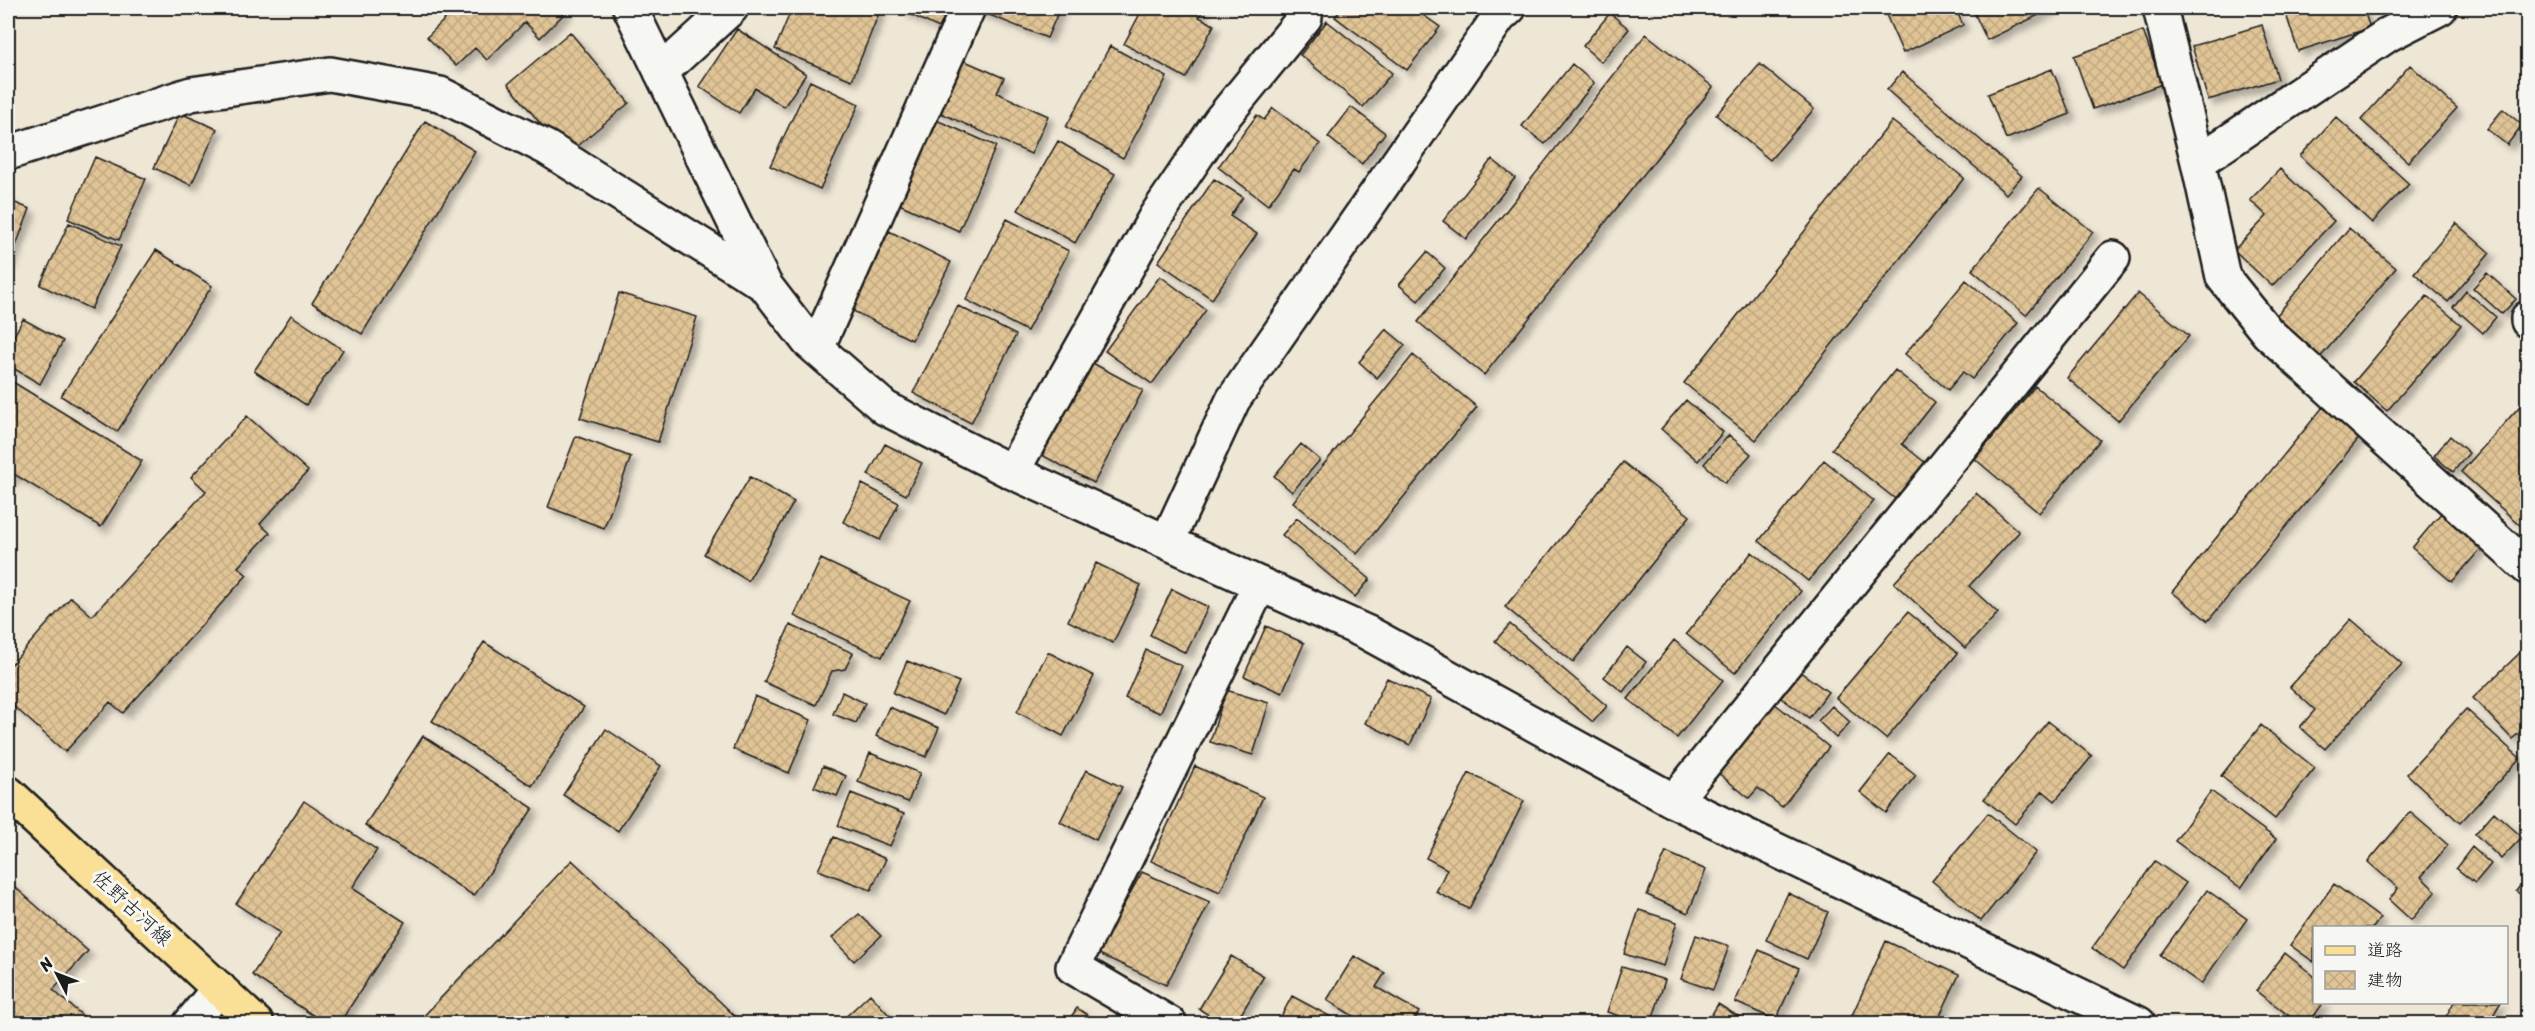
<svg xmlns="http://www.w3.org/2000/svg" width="2535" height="1031" font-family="Sriracha,'Klee One',sans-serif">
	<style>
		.building { fill: url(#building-cross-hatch); stroke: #1c1c1c; stroke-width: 1.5; filter: url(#shadow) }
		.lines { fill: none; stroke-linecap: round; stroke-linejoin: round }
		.minor-casing { stroke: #1c1c1c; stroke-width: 38 }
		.major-casing { stroke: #1c1c1c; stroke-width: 38 }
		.minor { stroke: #f6f6f2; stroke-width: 33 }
		.major { stroke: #fadf96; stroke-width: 33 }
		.labels { text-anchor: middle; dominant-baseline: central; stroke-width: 6; stroke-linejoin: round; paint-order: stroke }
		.street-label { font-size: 20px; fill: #1c1c1c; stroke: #f6f6f2 }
	</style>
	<defs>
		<pattern id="building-cross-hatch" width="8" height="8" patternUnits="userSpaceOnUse" patternTransform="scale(1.5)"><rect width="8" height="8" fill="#e0c495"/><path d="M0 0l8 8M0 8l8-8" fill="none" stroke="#c0a880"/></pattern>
		<filter id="shadow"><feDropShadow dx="5.5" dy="5.5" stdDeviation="3" flood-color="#0004"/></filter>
	</defs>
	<rect width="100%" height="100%" fill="#efe7d6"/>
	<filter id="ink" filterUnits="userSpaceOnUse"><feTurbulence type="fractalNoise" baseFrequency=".0167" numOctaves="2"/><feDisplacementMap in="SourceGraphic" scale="12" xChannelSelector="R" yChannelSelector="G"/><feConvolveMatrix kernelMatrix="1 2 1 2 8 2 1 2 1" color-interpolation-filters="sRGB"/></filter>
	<g filter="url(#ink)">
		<!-- building -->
		<path class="building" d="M 456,8 L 564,8 L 567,11 L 540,38 L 525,22 L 487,60 L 475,48 L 456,66 L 427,37 Z
			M 792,8 L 881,8 L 852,80 L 775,49 Z
			M 905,8 L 949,8 L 939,28 L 903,11 Z
			M 972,8 L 1060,8 L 1047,38 Z
			M 1143,8 L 1204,8 L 1199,17 L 1214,25 L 1186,78 L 1124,44 Z
			M 1342,8 L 1413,8 L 1440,27 L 1407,70 L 1335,17 Z
			M 1883,8 L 1955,8 L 1963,25 L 1903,53 Z
			M 1972,8 L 2053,8 L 1987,40 Z
			M 2284,8 L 2363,8 L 2370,28 L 2298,51 Z
			M 1610,13 L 1629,29 L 1601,62 L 1583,46 Z
			M 1327,21 L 1392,73 L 1363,107 L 1300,55 Z
			M 2262,25 L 2278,79 L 2208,100 L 2192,46 Z
			M 737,29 L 806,74 L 784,107 L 755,88 L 739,113 L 699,86 Z
			M 2143,31 L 2162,84 L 2093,109 L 2074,56 Z
			M 570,32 L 629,103 L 566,155 L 508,84 Z
			M 1646,34 L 1713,87 L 1484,375 L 1418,322 Z
			M 1110,46 L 1167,77 L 1123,158 L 1066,127 Z
			M 958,58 L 1004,78 L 997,93 L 1048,116 L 1031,154 L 934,110 Z
			M 1572,64 L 1594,83 L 1545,144 L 1522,126 Z
			M 1760,64 L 1814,109 L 1770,160 L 1716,115 Z
			M 2410,65 L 2457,108 L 2408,162 L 2361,120 Z
			M 2052,69 L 2070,114 L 2006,139 L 1988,94 Z
			M 1902,72 L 2022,176 L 2006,194 L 1887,90 Z
			M 810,81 L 859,104 L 820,189 L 770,166 Z
			M 1351,107 L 1385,133 L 1362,164 L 1328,137 Z
			M 1273,108 L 1320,144 L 1299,172 L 1294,169 L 1268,205 L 1218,167 L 1257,115 L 1264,120 Z
			M 2503,109 L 2522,125 L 2507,145 L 2487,129 Z
			M 180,113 L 217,129 L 191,185 L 154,168 Z
			M 2336,117 L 2409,184 L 2372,223 L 2300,156 Z
			M 934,119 L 996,146 L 959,231 L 897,203 Z
			M 425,121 L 475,151 L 362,334 L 312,303 Z
			M 1892,121 L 1964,178 L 1756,440 L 1684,383 Z
			M 1058,141 L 1115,174 L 1075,243 L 1018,210 Z
			M 95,157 L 146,179 L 119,240 L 68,219 Z
			M 1492,159 L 1515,178 L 1466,239 L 1443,221 Z
			M 2280,169 L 2334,221 L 2272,286 L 2234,250 L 2267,216 L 2250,200 Z
			M 1214,179 L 1243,197 L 1230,216 L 1257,234 L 1212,299 L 1158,262 Z
			M 2039,188 L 2093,232 L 2026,315 L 1972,270 Z
			M 8,200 L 30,209 L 8,266 Z
			M 1007,219 L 1069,251 L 1027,331 L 966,300 Z
			M 69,223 L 121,246 L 91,309 L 40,285 Z
			M 2456,223 L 2490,253 L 2448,302 L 2414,273 Z
			M 2349,228 L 2396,268 L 2318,360 L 2272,321 Z
			M 889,231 L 951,262 L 912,340 L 851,310 Z
			M 156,250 L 212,286 L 117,432 L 61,396 Z
			M 1427,252 L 1445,268 L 1418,301 L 1399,285 Z
			M 2487,273 L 2516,299 L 2502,314 L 2473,288 Z
			M 1160,276 L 1206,310 L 1152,384 L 1105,351 Z
			M 1966,280 L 2018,323 L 1972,379 L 1963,372 L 1948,390 L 1905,354 Z
			M 2466,291 L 2496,317 L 2483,333 L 2453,307 Z
			M 619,293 L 697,317 L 658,442 L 580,418 Z
			M 2138,293 L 2189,336 L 2118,421 L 2067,378 Z
			M 2427,296 L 2461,325 L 2387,411 L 2354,382 Z
			M 958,306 L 1016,335 L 971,423 L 913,393 Z
			M 291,315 L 343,350 L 306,405 L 254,371 Z
			M 23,319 L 63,341 L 40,384 L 8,365 L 8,347 Z
			M 1386,329 L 1405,345 L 1377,378 L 1359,362 Z
			M 1413,355 L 1477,407 L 1357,554 L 1293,502 Z
			M 1087,360 L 1143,390 L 1094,483 L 1038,453 Z
			M 1895,370 L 1935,402 L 1902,444 L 1927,464 L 1898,501 L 1832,449 Z
			M 8,379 L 142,461 L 101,527 L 14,474 L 8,484 Z
			M 2035,386 L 2100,440 L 2039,513 L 1975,459 Z
			M 2528,397 L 2528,519 L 2521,526 L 2461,472 Z
			M 1686,400 L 1723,432 L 1698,461 L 1661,429 Z
			M 2323,407 L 2360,437 L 2208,621 L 2172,592 Z
			M 247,416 L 308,471 L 260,524 L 270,533 L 238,567 L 247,575 L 123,713 L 110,702 L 65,752 L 8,701 L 8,668 L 71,597 L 92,616 L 206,491 L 191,477 Z
			M 1729,435 L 1751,454 L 1725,483 L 1704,464 Z
			M 576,436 L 631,457 L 604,528 L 548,507 Z
			M 2450,436 L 2469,453 L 2453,472 L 2434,456 Z
			M 885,444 L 922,463 L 906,495 L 868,475 Z
			M 1301,444 L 1320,460 L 1292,492 L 1274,476 Z
			M 1824,460 L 1874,501 L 1808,581 L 1759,541 Z
			M 1623,462 L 1690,516 L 1573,662 L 1505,607 Z
			M 750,477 L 794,502 L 748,581 L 704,554 Z
			M 862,484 L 899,503 L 880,540 L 843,522 Z
			M 1976,493 L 2019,532 L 1969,586 L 1998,613 L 1965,648 L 1894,583 Z
			M 2442,512 L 2483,546 L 2452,582 L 2412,548 Z
			M 1297,518 L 1370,579 L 1355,597 L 1282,535 Z
			M 1752,552 L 1801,591 L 1735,673 L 1686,634 Z
			M 821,559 L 910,601 L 882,657 L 794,616 Z
			M 1096,563 L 1141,585 L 1113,643 L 1068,621 Z
			M 1172,589 L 1208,607 L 1186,653 L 1150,635 Z
			M 1908,612 L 1958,653 L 1886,739 L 1836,698 Z
			M 2351,619 L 2402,664 L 2325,749 L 2300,727 L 2315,710 L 2290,687 Z
			M 1510,624 L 1607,706 L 1593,722 L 1495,641 Z
			M 790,625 L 853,653 L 845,669 L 832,671 L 816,705 L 764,682 Z
			M 1266,626 L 1304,643 L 1282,693 L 1244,676 Z
			M 1674,640 L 1723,680 L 1677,738 L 1628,699 Z
			M 484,642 L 584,707 L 532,786 L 432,721 Z
			M 2528,645 L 2528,725 L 2512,739 L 2473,698 Z
			M 1627,647 L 1646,662 L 1623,692 L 1604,677 Z
			M 1146,650 L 1182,666 L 1160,713 L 1125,698 Z
			M 1048,652 L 1094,676 L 1063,736 L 1017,712 Z
			M 907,661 L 959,682 L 944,715 L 893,693 Z
			M 1799,671 L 1828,692 L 1809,718 L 1780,697 Z
			M 1387,678 L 1431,699 L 1410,745 L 1365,723 Z
			M 1226,690 L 1269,703 L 1253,755 L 1210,742 Z
			M 842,692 L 865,703 L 856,723 L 833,714 Z
			M 755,696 L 811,720 L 789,773 L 733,749 Z
			M 1774,703 L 1829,747 L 1782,807 L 1758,788 L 1749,798 L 1718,773 Z
			M 1832,706 L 1850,722 L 1836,738 L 1818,721 Z
			M 889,707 L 939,728 L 926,757 L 876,736 Z
			M 2466,709 L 2520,758 L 2460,823 L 2407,774 Z
			M 2048,721 L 2092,756 L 2055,801 L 2043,791 L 2015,824 L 1984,799 Z
			M 2261,725 L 2315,768 L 2275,819 L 2221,776 Z
			M 606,729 L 661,766 L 618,831 L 563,795 Z
			M 423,736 L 533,808 L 474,896 L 365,825 Z
			M 870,753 L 920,773 L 908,802 L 858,782 Z
			M 1890,754 L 1916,775 L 1886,813 L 1860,792 Z
			M 823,766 L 846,776 L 837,796 L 814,787 Z
			M 1195,766 L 1263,797 L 1220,892 L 1151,861 Z
			M 1086,770 L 1122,787 L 1096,840 L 1060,822 Z
			M 1469,773 L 1524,801 L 1469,909 L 1436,892 L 1447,869 L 1426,858 Z
			M 2211,791 L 2276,839 L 2241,888 L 2175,841 Z
			M 851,793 L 904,814 L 890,846 L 838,826 Z
			M 304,801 L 377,850 L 352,888 L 405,922 L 339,1024 L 326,1024 L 252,975 L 280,933 L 236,904 Z
			M 2410,812 L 2448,845 L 2421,877 L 2436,891 L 2411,920 L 2389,900 L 2398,888 L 2368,862 Z
			M 2494,812 L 2522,837 L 2501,859 L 2475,834 Z
			M 1988,813 L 2036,852 L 1981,921 L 1932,881 Z
			M 834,837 L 886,859 L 871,890 L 818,870 Z
			M 2472,847 L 2491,864 L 2475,883 L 2456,868 Z
			M 1666,852 L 1706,870 L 1688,913 L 1647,895 Z
			M 572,860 L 736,1017 L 730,1024 L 416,1024 Z
			M 2155,861 L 2186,883 L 2123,970 L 2092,948 Z
			M 1142,872 L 1210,902 L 1166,985 L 1097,953 Z
			M 2528,876 L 2528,900 L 2516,891 Z
			M 8,881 L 88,951 L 53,990 L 92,1024 L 8,1024 Z
			M 2334,884 L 2380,918 L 2373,928 L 2314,928 L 2314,962 L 2290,945 Z
			M 2207,890 L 2247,919 L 2201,984 L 2160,955 Z
			M 1788,893 L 1828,912 L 1807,959 L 1766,940 Z
			M 1639,910 L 1677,922 L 1663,966 L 1624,954 Z
			M 859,914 L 881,936 L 854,961 L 832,938 Z
			M 1696,935 L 1729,946 L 1713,990 L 1681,979 Z
			M 1886,941 L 1959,975 L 1936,1024 L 1848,1024 Z
			M 1759,950 L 1799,968 L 1776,1020 L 1735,1002 Z
			M 2285,953 L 2314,976 L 2314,1002 L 2324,1002 L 2308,1024 L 2300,1024 L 2256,991 Z
			M 1231,956 L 1264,976 L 1235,1024 L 1223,1024 L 1199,1009 Z
			M 1354,956 L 1385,973 L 1376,987 L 1419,1012 L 1412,1024 L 1366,1024 L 1327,1000 Z
			M 1622,967 L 1665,980 L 1651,1024 L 1643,1024 L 1607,1012 Z
			M 870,994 L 897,1024 L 838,1024 Z
			M 1292,996 L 1333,1018 L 1330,1024 L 1277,1024 Z
			M 2454,1002 L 2501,1002 L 2488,1024 L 2442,1024 Z
			M 1718,1004 L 1750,1024 L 1706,1024 Z
			M 1077,1008 L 1101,1024 L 1066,1024 Z"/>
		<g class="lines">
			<!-- minor casing -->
			<g class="minor-casing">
				<path id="minor" d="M 630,8 L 765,285 L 808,341 L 885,408 L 1012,472 L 1368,633 L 1674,801 L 2139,1024
					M 2160,8 L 2198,162 L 2223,277 L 2268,333 L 2528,568
					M 661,72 L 731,8
					M 8,153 L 191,94 L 330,74 L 440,94 L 547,148 L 765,285
					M 2198,162 L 2389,34 L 2440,8
					M 2528,318 L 2528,321
					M 817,348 L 968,8
					M 1012,472 L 1156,216 L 1220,121 L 1305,17
					M 1167,542 L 1233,400 L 1499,17 L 1509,8
					M 1674,801 L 2113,258
					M 190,1024 L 219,988
					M 1170,1024 L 1073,967 L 1260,584"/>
			</g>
			<!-- major casing -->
			<g class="major-casing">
				<path id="major" d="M 8,793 L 257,1024"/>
			</g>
			<!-- minor -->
			<use href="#minor" class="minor"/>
			<!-- major -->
			<use href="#major" class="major"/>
		</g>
	</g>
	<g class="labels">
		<!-- street labels -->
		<g class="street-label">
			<text transform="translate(132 908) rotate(43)">佐野古河線</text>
		</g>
	</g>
	<!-- margin -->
	<rect width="2535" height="1031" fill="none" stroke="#f6f6f2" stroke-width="30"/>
	<rect x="15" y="15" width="2505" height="1001" fill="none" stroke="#1c1c1c" stroke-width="2" filter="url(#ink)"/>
	<!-- legend -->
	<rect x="2313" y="926" width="195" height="78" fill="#f6f6f2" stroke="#9f9f9c" stroke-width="1.5"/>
	<rect x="2325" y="946" width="30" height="9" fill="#fadf96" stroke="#9f9f9c" stroke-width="1.5"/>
	<text x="2367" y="956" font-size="18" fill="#1c1c1c">道路</text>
	<rect x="2325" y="971" width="30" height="18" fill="url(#building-cross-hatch)" stroke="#9f9f9c" stroke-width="1.5"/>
	<text x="2367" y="986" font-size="18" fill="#1c1c1c">建物</text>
	<!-- north arrow -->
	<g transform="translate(57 974) rotate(312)" stroke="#f6f6f2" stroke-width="4.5" paint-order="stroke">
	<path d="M0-4.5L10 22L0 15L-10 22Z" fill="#1c1c1c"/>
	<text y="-9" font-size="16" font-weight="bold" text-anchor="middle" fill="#1c1c1c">N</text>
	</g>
</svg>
